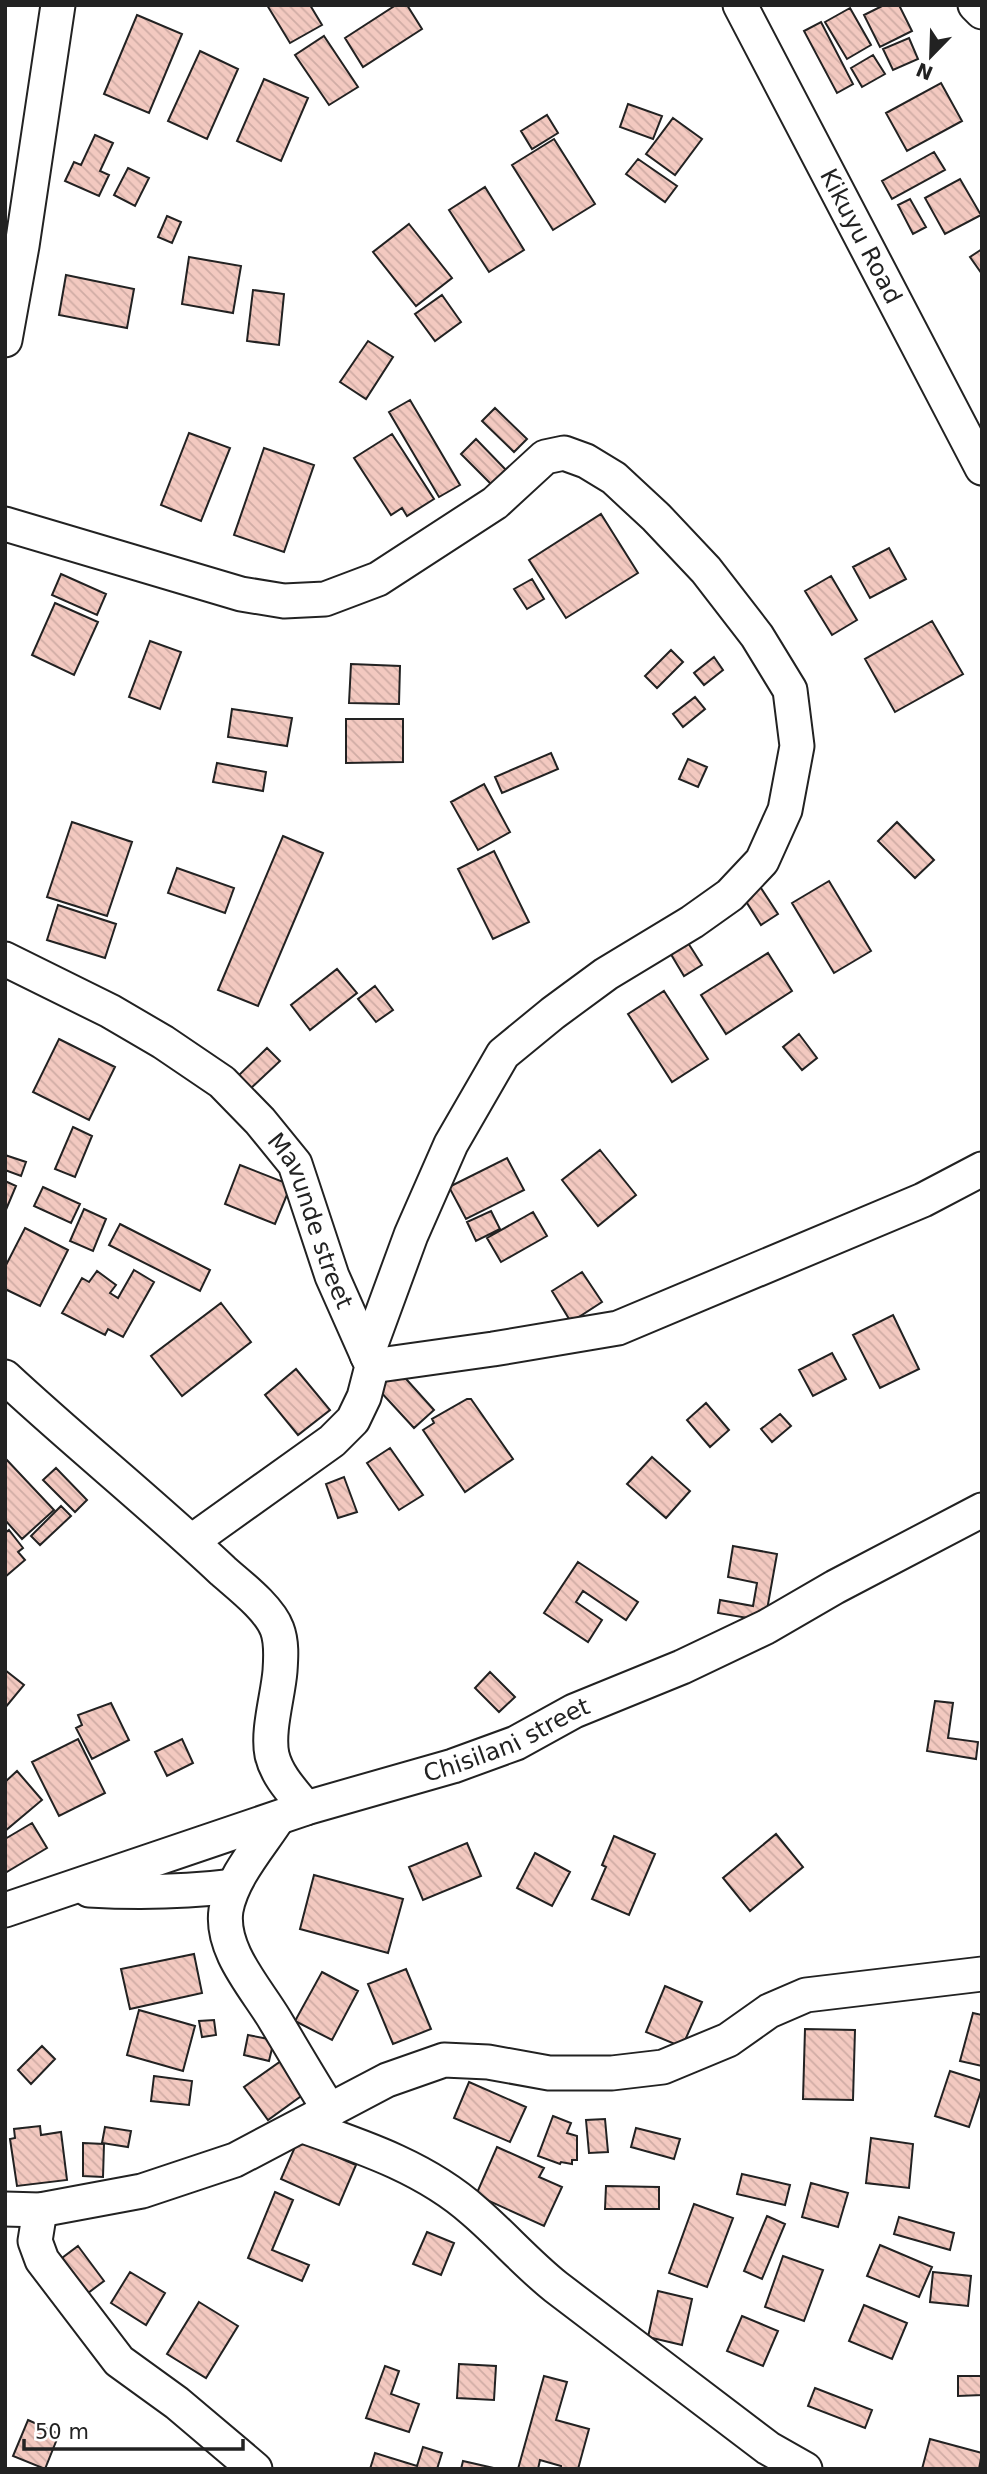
<svg xmlns="http://www.w3.org/2000/svg" width="987" height="2474" font-family="'DejaVu Sans',sans-serif">
	<style>
		.building { fill: url(#building-back-hatch); stroke: #222; stroke-width: 2 }
		.lines { fill: none; stroke-linecap: round; stroke-linejoin: round }
		.minor-casing { stroke: #222; stroke-width: 37 }
		.minor { stroke: #fff; stroke-width: 33 }
		.labels { text-anchor: middle; dominant-baseline: central; stroke-width: 5; stroke-linejoin: round; paint-order: stroke }
		.street-label { font-size: 24px; fill: #222; stroke: #fff }
	</style>
	<defs>
		<pattern id="building-back-hatch" width="6" height="6" patternUnits="userSpaceOnUse" patternTransform="scale(1.75)"><rect width="6" height="6" fill="#f3c9c0"/><path d="M-1 5l2 2M0 0l6 6M5-1l2 2" fill="none" stroke="#d0aca5"/></pattern>
	</defs>
	<rect width="100%" height="100%" fill="#fff"/>
	<!-- building -->
	<path class="building" d="M 267,5 L 310,5 L 322,25 L 290,43 Z
		M 396,5 L 407,5 L 422,29 L 363,67 L 345,38 Z
		M 884,5 L 899,5 L 912,31 L 880,47 L 864,15 Z
		M 850,8 L 871,45 L 847,59 L 825,22 Z
		M 137,15 L 182,34 L 149,113 L 104,94 Z
		M 821,22 L 853,84 L 837,93 L 804,31 Z
		M 324,36 L 358,87 L 329,105 L 295,55 Z
		M 909,38 L 918,59 L 893,70 L 883,49 Z
		M 200,51 L 238,69 L 207,139 L 168,121 Z
		M 873,55 L 885,74 L 862,87 L 851,68 Z
		M 264,79 L 308,98 L 281,161 L 237,141 Z
		M 941,83 L 962,121 L 907,151 L 886,113 Z
		M 628,104 L 662,116 L 653,139 L 620,127 Z
		M 547,115 L 558,133 L 532,149 L 521,131 Z
		M 673,118 L 702,139 L 675,175 L 646,154 Z
		M 95,135 L 113,143 L 100,171 L 109,175 L 99,196 L 65,181 L 74,162 L 81,165 Z
		M 554,139 L 595,204 L 553,230 L 512,165 Z
		M 934,152 L 945,170 L 892,199 L 882,181 Z
		M 638,159 L 677,186 L 665,202 L 626,174 Z
		M 128,168 L 149,178 L 135,206 L 114,195 Z
		M 960,179 L 981,215 L 945,234 L 925,198 Z
		M 485,187 L 524,250 L 489,272 L 449,210 Z
		M 910,199 L 926,227 L 913,234 L 898,205 Z
		M 167,216 L 181,222 L 172,243 L 158,237 Z
		M 409,224 L 452,278 L 416,306 L 373,252 Z
		M 982,249 L 982,274 L 970,257 Z
		M 189,257 L 241,266 L 233,313 L 182,304 Z
		M 66,275 L 134,289 L 127,328 L 59,315 Z
		M 253,290 L 284,294 L 279,345 L 247,341 Z
		M 442,295 L 461,322 L 435,341 L 415,314 Z
		M 368,341 L 393,357 L 366,399 L 340,382 Z
		M 410,400 L 460,485 L 439,497 L 389,412 Z
		M 495,408 L 527,439 L 514,452 L 482,421 Z
		M 189,433 L 230,448 L 201,521 L 161,505 Z
		M 392,434 L 434,499 L 407,516 L 402,508 L 391,515 L 354,458 Z
		M 476,439 L 506,470 L 491,484 L 461,454 Z
		M 264,448 L 314,465 L 284,552 L 234,535 Z
		M 601,514 L 638,573 L 566,618 L 529,560 Z
		M 889,548 L 906,579 L 870,598 L 853,567 Z
		M 61,574 L 106,594 L 97,615 L 52,595 Z
		M 831,576 L 857,620 L 832,635 L 805,591 Z
		M 532,579 L 544,599 L 527,609 L 514,589 Z
		M 55,603 L 98,622 L 74,675 L 32,655 Z
		M 932,621 L 963,674 L 895,712 L 865,659 Z
		M 150,641 L 181,652 L 160,709 L 129,697 Z
		M 671,650 L 683,662 L 657,688 L 645,676 Z
		M 714,657 L 723,670 L 704,685 L 694,673 Z
		M 351,664 L 400,666 L 399,704 L 349,703 Z
		M 695,697 L 705,709 L 683,727 L 673,714 Z
		M 232,709 L 292,718 L 287,746 L 228,737 Z
		M 346,719 L 403,719 L 403,762 L 346,763 Z
		M 551,753 L 558,769 L 502,793 L 495,777 Z
		M 688,759 L 707,767 L 698,787 L 679,779 Z
		M 217,763 L 266,772 L 263,791 L 213,782 Z
		M 484,784 L 510,832 L 478,850 L 451,802 Z
		M 72,822 L 132,842 L 107,916 L 47,897 Z
		M 897,822 L 934,860 L 915,878 L 878,841 Z
		M 283,836 L 323,853 L 258,1006 L 218,990 Z
		M 494,851 L 529,922 L 493,939 L 458,869 Z
		M 177,868 L 234,888 L 225,913 L 168,893 Z
		M 829,881 L 871,951 L 834,973 L 792,903 Z
		M 757,882 L 778,914 L 761,925 L 740,892 Z
		M 58,905 L 116,924 L 105,958 L 47,940 Z
		M 683,935 L 702,965 L 684,976 L 666,946 Z
		M 768,953 L 792,991 L 726,1034 L 701,995 Z
		M 337,969 L 357,993 L 310,1030 L 291,1005 Z
		M 375,986 L 393,1010 L 376,1022 L 358,999 Z
		M 664,991 L 708,1059 L 672,1082 L 628,1014 Z
		M 799,1034 L 817,1058 L 802,1070 L 783,1047 Z
		M 59,1039 L 115,1067 L 89,1120 L 33,1092 Z
		M 267,1048 L 280,1061 L 249,1090 L 237,1077 Z
		M 73,1127 L 92,1136 L 75,1177 L 55,1169 Z
		M 600,1150 L 636,1195 L 598,1226 L 562,1180 Z
		M 5,1155 L 26,1162 L 21,1176 L 5,1170 Z
		M 507,1158 L 524,1190 L 466,1219 L 449,1187 Z
		M 240,1165 L 291,1185 L 275,1224 L 225,1204 Z
		M 5,1181 L 16,1186 L 5,1212 Z
		M 43,1187 L 80,1204 L 71,1223 L 34,1206 Z
		M 84,1209 L 106,1219 L 93,1251 L 70,1241 Z
		M 491,1211 L 500,1229 L 476,1241 L 467,1222 Z
		M 533,1212 L 547,1236 L 501,1262 L 487,1238 Z
		M 120,1224 L 210,1270 L 200,1291 L 109,1245 Z
		M 25,1228 L 68,1250 L 40,1306 L 5,1289 L 5,1267 Z
		M 134,1270 L 154,1282 L 123,1337 L 108,1329 L 105,1335 L 62,1313 L 82,1278 L 89,1282 L 97,1271 L 116,1285 L 110,1293 L 118,1298 Z
		M 582,1272 L 602,1302 L 571,1322 L 552,1291 Z
		M 221,1303 L 251,1342 L 182,1396 L 151,1356 Z
		M 893,1315 L 919,1369 L 880,1388 L 853,1335 Z
		M 832,1353 L 846,1379 L 813,1396 L 799,1370 Z
		M 296,1369 L 330,1410 L 298,1435 L 265,1395 Z
		M 398,1370 L 434,1410 L 414,1428 L 378,1389 Z
		M 467,1399 L 471,1399 L 513,1459 L 465,1492 L 423,1430 L 434,1423 L 432,1419 Z
		M 706,1403 L 729,1430 L 710,1447 L 687,1420 Z
		M 780,1414 L 791,1426 L 772,1442 L 761,1429 Z
		M 390,1448 L 423,1495 L 399,1510 L 367,1463 Z
		M 652,1457 L 690,1491 L 666,1518 L 627,1484 Z
		M 5,1458 L 54,1510 L 22,1539 L 5,1520 Z
		M 56,1468 L 87,1500 L 75,1512 L 43,1480 Z
		M 344,1477 L 357,1512 L 338,1518 L 326,1484 Z
		M 61,1506 L 71,1516 L 40,1545 L 31,1536 Z
		M 9,1530 L 23,1548 L 18,1552 L 25,1560 L 5,1577 L 5,1533 Z
		M 733,1546 L 777,1554 L 765,1621 L 718,1613 L 720,1600 L 753,1606 L 757,1583 L 728,1577 Z
		M 578,1562 L 638,1602 L 626,1620 L 583,1591 L 576,1602 L 602,1620 L 588,1642 L 544,1613 Z
		M 5,1670 L 24,1685 L 5,1708 Z
		M 490,1672 L 515,1697 L 499,1712 L 475,1688 Z
		M 935,1701 L 953,1703 L 948,1738 L 978,1742 L 976,1759 L 927,1751 Z
		M 111,1703 L 129,1740 L 92,1759 L 76,1728 L 82,1725 L 78,1715 Z
		M 78,1739 L 105,1793 L 59,1816 L 32,1762 Z
		M 182,1739 L 193,1763 L 167,1776 L 155,1752 Z
		M 17,1771 L 42,1800 L 5,1831 L 5,1782 Z
		M 32,1823 L 47,1848 L 5,1873 L 5,1839 Z
		M 776,1834 L 803,1867 L 750,1911 L 723,1878 Z
		M 614,1836 L 655,1854 L 629,1915 L 592,1899 L 606,1867 L 602,1865 Z
		M 467,1843 L 481,1876 L 423,1900 L 409,1867 Z
		M 535,1853 L 570,1872 L 552,1906 L 517,1888 Z
		M 314,1875 L 403,1899 L 388,1953 L 300,1929 Z
		M 194,1954 L 202,1993 L 130,2009 L 121,1969 Z
		M 406,1969 L 431,2029 L 393,2044 L 368,1984 Z
		M 322,1972 L 358,1991 L 332,2040 L 295,2021 Z
		M 665,1986 L 702,2002 L 682,2047 L 646,2032 Z
		M 139,2010 L 195,2026 L 183,2071 L 127,2055 Z
		M 973,2013 L 982,2015 L 982,2066 L 960,2061 Z
		M 214,2020 L 216,2035 L 202,2037 L 199,2021 Z
		M 805,2029 L 855,2030 L 853,2100 L 803,2099 Z
		M 248,2035 L 274,2040 L 269,2061 L 244,2055 Z
		M 42,2046 L 55,2059 L 31,2084 L 18,2070 Z
		M 281,2061 L 304,2094 L 268,2120 L 244,2087 Z
		M 950,2071 L 982,2081 L 982,2088 L 969,2127 L 935,2116 Z
		M 154,2076 L 192,2081 L 189,2105 L 151,2101 Z
		M 469,2082 L 526,2107 L 510,2142 L 454,2118 Z
		M 553,2116 L 571,2123 L 567,2133 L 577,2136 L 577,2160 L 572,2160 L 572,2164 L 561,2162 L 560,2164 L 538,2156 Z
		M 605,2119 L 608,2152 L 589,2153 L 586,2120 Z
		M 40,2126 L 41,2135 L 61,2132 L 67,2180 L 17,2186 L 10,2139 L 15,2138 L 14,2129 Z
		M 105,2127 L 131,2131 L 128,2147 L 102,2143 Z
		M 636,2128 L 680,2139 L 674,2159 L 631,2147 Z
		M 871,2138 L 913,2144 L 909,2188 L 866,2183 Z
		M 298,2140 L 356,2165 L 339,2205 L 281,2179 Z
		M 83,2143 L 104,2144 L 103,2177 L 83,2176 Z
		M 497,2147 L 544,2168 L 539,2177 L 562,2187 L 544,2226 L 476,2195 Z
		M 742,2174 L 790,2185 L 785,2205 L 737,2194 Z
		M 811,2183 L 848,2193 L 838,2227 L 802,2217 Z
		M 606,2186 L 659,2187 L 659,2209 L 605,2209 Z
		M 275,2192 L 293,2200 L 272,2250 L 309,2265 L 302,2281 L 248,2258 Z
		M 694,2204 L 733,2218 L 707,2287 L 669,2273 Z
		M 767,2216 L 785,2224 L 762,2279 L 744,2271 Z
		M 899,2217 L 954,2233 L 950,2250 L 894,2234 Z
		M 427,2232 L 454,2243 L 441,2275 L 413,2264 Z
		M 880,2245 L 932,2267 L 919,2297 L 867,2276 Z
		M 78,2246 L 104,2281 L 88,2293 L 62,2258 Z
		M 783,2256 L 823,2270 L 804,2321 L 765,2307 Z
		M 130,2272 L 165,2293 L 146,2325 L 111,2303 Z
		M 933,2272 L 971,2276 L 968,2306 L 930,2302 Z
		M 658,2291 L 692,2299 L 682,2345 L 648,2337 Z
		M 199,2302 L 238,2326 L 206,2378 L 167,2354 Z
		M 864,2305 L 907,2323 L 892,2359 L 849,2341 Z
		M 742,2316 L 778,2331 L 763,2366 L 727,2351 Z
		M 459,2364 L 496,2366 L 494,2400 L 457,2398 Z
		M 385,2366 L 399,2371 L 391,2394 L 419,2404 L 409,2432 L 366,2418 Z
		M 544,2376 L 567,2382 L 556,2420 L 589,2429 L 578,2469 L 561,2469 L 561,2466 L 540,2460 L 538,2469 L 518,2469 Z
		M 958,2376 L 982,2376 L 982,2395 L 958,2396 Z
		M 815,2388 L 872,2410 L 865,2428 L 808,2406 Z
		M 28,2420 L 59,2434 L 45,2469 L 13,2456 Z
		M 930,2439 L 982,2453 L 979,2469 L 922,2469 Z
		M 423,2447 L 442,2453 L 437,2469 L 370,2469 L 375,2453 L 417,2466 Z
		M 463,2461 L 498,2469 L 461,2469 Z"/>
	<g class="lines">
		<!-- minor casing -->
		<g class="minor-casing">
			<g id="minor">
				<path id="s1" d="M 740,5 L 982,468"/>
				<path d="M 975,5 L 982,12"/>
				<path d="M 5,340 L 22,246 L 58,5"/>
				<path d="M 5,524 L 241,594 L 284,601 L 325,599 L 378,579 L 495,503 L 545,457 L 564,453 L 586,461 L 614,478 L 656,517 L 706,570 L 757,636 L 790,690 L 797,746 L 785,810 L 762,861 L 730,895 L 692,922 L 606,974 L 553,1013 L 503,1054 L 451,1144 L 411,1235 L 367,1355"/>
				<path id="s2" d="M 5,959 L 110,1011 L 163,1042 L 222,1082 L 260,1121 L 295,1164 L 332,1276 L 372,1366 L 364,1397 L 353,1420 L 332,1441 L 192,1541"/>
				<path d="M 372,1366 L 493,1349 L 618,1328 L 923,1200 L 982,1169"/>
				<path d="M 5,1377 C 76,1443 152,1504 223,1571 C 240,1586 269,1608 277,1629 C 282,1642 281,1657 280,1671 C 278,1696 267,1731 272,1755 C 277,1776 293,1792 306,1808"/>
				<path d="M 278,1818 C 260,1846 232,1877 226,1910 C 220,1950 256,1988 275,2020 C 293,2050 311,2081 330,2111"/>
				<path d="M 89,1890 C 139,1893 185,1892 233,1886"/>
				<path id="s3" d="M 5,1910 L 306,1808 L 453,1766 L 516,1743 L 574,1711 L 682,1667 L 766,1627 L 835,1587 L 982,1510"/>
				<path d="M 303,2126 C 363,2147 426,2168 474,2211 C 502,2235 527,2264 556,2287 C 626,2341 698,2394 768,2448 L 805,2469"/>
				<path d="M 5,2209 L 40,2210 L 142,2191 L 235,2160 L 387,2080 L 444,2060 L 488,2062 L 549,2073 L 612,2073 L 663,2067 L 728,2040 L 769,2011 L 806,1995 L 982,1974"/>
				<path d="M 40,2210 L 35,2241 L 42,2260 L 119,2361 L 177,2403 L 255,2469"/>
			</g>
		</g>
		<!-- minor -->
		<use href="#minor" class="minor"/>
	</g>
	<g class="labels">
		<!-- street labels -->
		<g class="street-label">
			<text stroke="none"><textPath href="#s1" startOffset="261">Kikuyu Road</textPath></text>
			<text stroke="none"><textPath href="#s2" startOffset="418">Mavunde street</textPath></text>
			<text stroke="none"><textPath href="#s3" startOffset="530">Chisilani street</textPath></text>
		</g>
	</g>
	<!-- border -->
	<rect width="987" height="2474" fill="none" stroke="#222222" stroke-width="14"/>
	<!-- north arrow -->
	<g transform="translate(931 56) rotate(203)" stroke="#ffffff" stroke-width="5" paint-order="stroke">
	<path d="M0-5L12 26L0 18L-12 26Z" fill="#222222"/>
	<text y="-10" font-size="19" font-weight="bold" text-anchor="middle" fill="#222222">N</text>
	</g>
	<!-- scale -->
	<path d="M24 2439v10h219v-10" fill="none" stroke="#222222" stroke-width="3.5"/>
	<text x="35" y="2439" font-size="21" fill="#222222" stroke="#ffffff" stroke-width="5" paint-order="stroke">50 m</text>
</svg>
